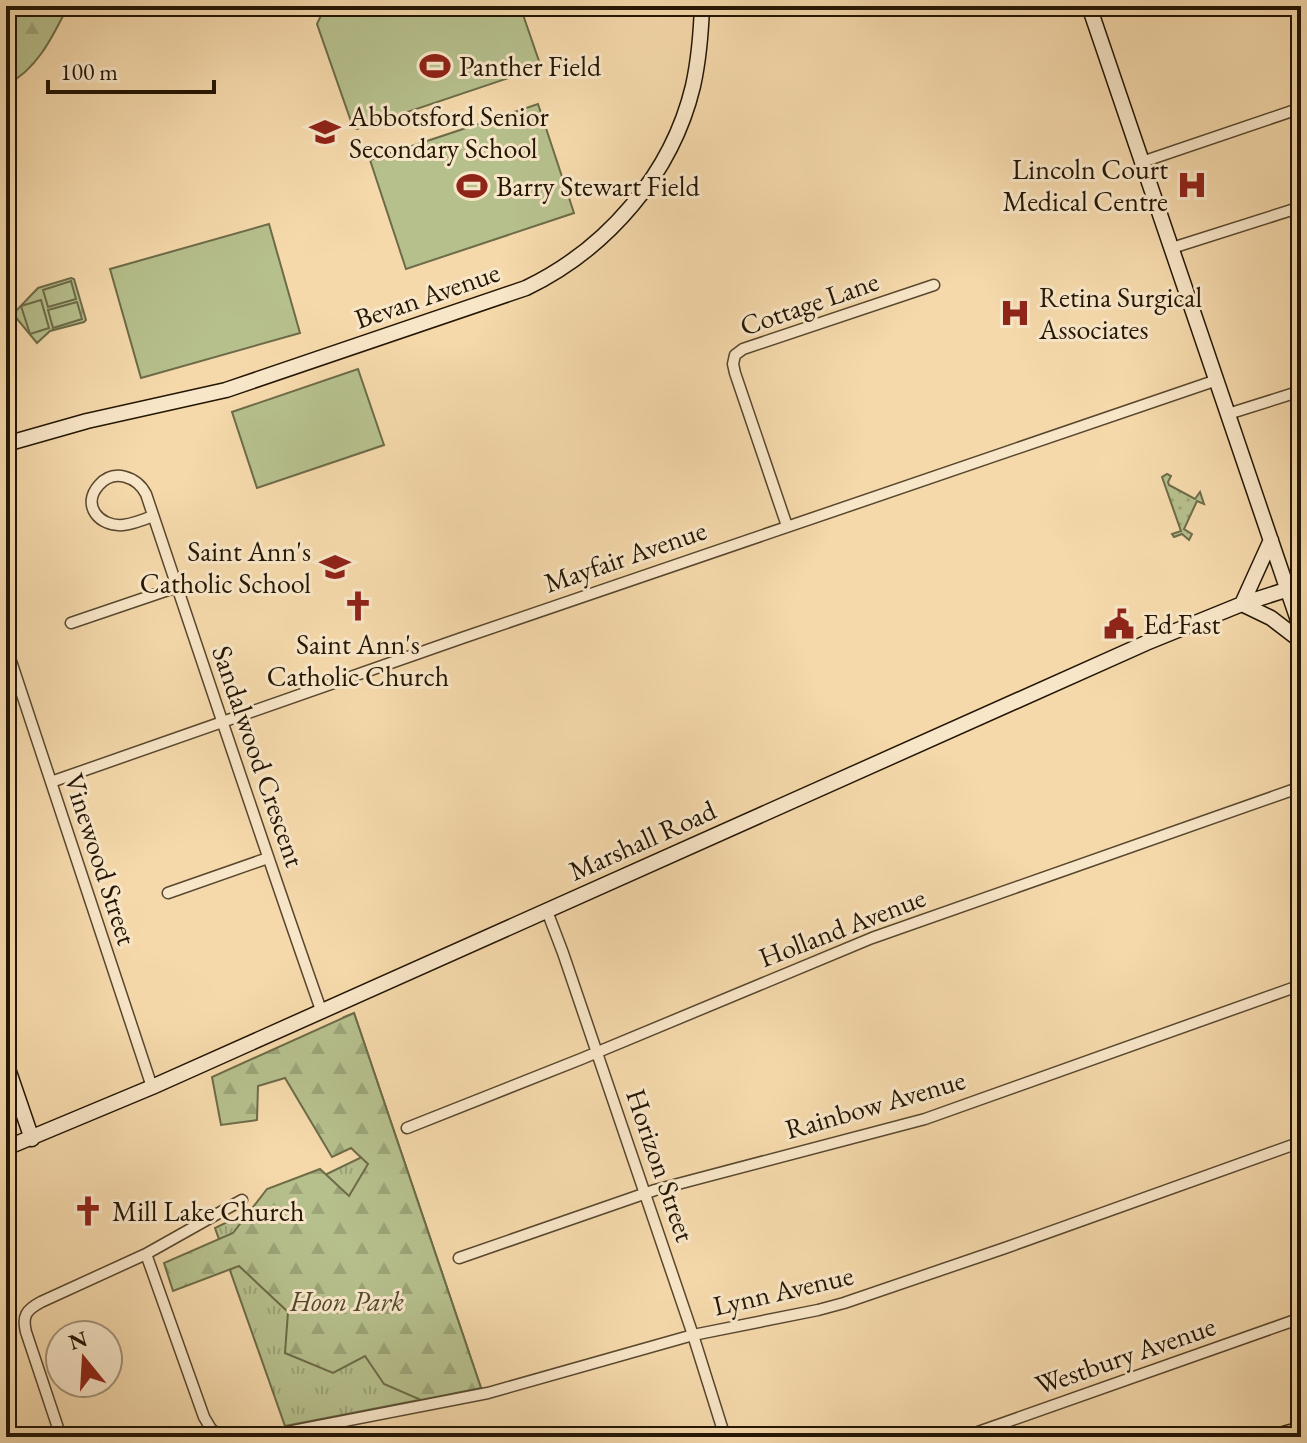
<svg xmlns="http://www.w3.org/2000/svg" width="1307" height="1443" font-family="'EB Garamond',serif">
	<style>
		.grass { fill: url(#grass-tufts); stroke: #6d6b48; stroke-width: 2 }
		.forest { fill: url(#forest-firs); stroke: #6d6b48; stroke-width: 2 }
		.garden { fill: url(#garden-dots); stroke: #6d6b48; stroke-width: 2 }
		.pitch { fill: #b6c08d; stroke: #6d6b48; stroke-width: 2 }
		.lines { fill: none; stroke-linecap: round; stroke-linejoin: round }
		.street-casing { stroke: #58472e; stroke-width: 13 }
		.secondary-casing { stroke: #241604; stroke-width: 17 }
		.highway-casing { stroke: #241604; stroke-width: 21 }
		.street { stroke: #f8e6c8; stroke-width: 10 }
		.secondary { stroke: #f8e6c8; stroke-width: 14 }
		.highway { stroke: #eabc76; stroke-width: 18 }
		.labels { text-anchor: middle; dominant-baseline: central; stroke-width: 6; stroke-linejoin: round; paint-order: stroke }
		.poi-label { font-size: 28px; fill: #241604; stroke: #f8e6c8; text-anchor: start }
		.street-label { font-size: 28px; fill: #241604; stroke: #f8e6c8 }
		.park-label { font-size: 28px; font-style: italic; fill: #50492d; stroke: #f8e6c8 }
	</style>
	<defs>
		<pattern id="grass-tufts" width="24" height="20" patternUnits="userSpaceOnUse" patternTransform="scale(2)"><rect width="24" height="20" fill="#b6c08d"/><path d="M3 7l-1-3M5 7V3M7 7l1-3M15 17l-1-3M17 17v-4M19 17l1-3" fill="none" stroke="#9ca478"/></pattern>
		<pattern id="forest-firs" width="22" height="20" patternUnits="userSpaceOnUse" patternTransform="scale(2)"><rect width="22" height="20" fill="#b6c08d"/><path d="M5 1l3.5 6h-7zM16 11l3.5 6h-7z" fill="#9ca478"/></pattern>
		<pattern id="garden-dots" width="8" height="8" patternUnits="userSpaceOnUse" patternTransform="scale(2)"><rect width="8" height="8" fill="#b6c08d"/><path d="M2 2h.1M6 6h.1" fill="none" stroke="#9ca478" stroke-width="1.8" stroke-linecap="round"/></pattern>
	</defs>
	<rect width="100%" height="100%" fill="#f5d9ab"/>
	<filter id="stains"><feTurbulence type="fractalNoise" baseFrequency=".0025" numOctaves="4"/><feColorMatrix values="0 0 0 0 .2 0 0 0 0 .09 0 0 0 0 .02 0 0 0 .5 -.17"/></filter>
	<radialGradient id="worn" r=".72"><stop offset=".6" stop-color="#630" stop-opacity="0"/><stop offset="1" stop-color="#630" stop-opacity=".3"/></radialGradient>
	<!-- grass -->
	<path class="grass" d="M 71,278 L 74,279 L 86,320 L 84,322 L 50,331 L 37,343 L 13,314 L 38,288 Z
		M 354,1013 L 481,1388 L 285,1426 L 215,1228 L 387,1145 L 344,1017 Z"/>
	<!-- forest -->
	<path class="forest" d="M 6,6 L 68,6 C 53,36 37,70 6,85 Z
		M 354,1013 L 481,1388 L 421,1400 L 384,1384 L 365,1356 L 333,1373 L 285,1353 L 288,1312 L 239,1266 L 173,1291 L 164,1263 L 233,1233 L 267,1189 L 320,1169 L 349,1196 L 368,1164 L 351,1148 L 332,1157 L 285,1078 L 258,1086 L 257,1120 L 221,1125 L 212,1077 Z"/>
	<!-- garden -->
	<path class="garden" d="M 1167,474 L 1171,476 L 1168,482 L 1169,485 L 1195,499 L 1200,492 L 1204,504 L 1197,501 L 1184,529 L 1192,534 L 1189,540 L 1182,534 L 1174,537 L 1172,534 L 1181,531 L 1162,477 Z"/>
	<!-- pitch -->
	<path class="pitch" d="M 343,6 L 520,6 L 540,64 L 538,68 L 357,129 L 353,127 L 317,24 L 322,13 Z
		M 538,104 L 574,213 L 406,269 L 370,160 Z
		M 269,224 L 300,333 L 141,378 L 110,269 Z
		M 71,281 L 76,299 L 48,307 L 43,290 Z
		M 41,300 L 49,328 L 30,334 L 21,306 Z
		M 77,302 L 82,319 L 53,328 L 48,310 Z
		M 358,369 L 384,445 L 257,488 L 232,412 Z"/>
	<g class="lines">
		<!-- street casing -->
		<g class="street-casing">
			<path id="street" d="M 1142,162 L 1301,108
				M 6,177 L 9,175
				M 1172,248 L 1301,207
				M 1228,414 L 1301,391
				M 153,516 C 143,520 133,524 123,525 C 99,527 81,505 99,485 C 114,468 137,477 146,494 C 204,667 261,839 321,1010
				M 787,526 L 735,373 L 733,364 L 735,355 L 743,349 L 934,285
				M 71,623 L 177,587
				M 6,646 L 152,1087
				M 51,782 L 462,638 L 1217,380
				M 168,893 L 268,858
				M 547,911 L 563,953 L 693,1335 L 725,1437
				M 407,1128 L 581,1059 L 872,938 L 1301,787
				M 146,1254 L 204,1417 L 211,1429 L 222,1437
				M 459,1258 L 655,1190 L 925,1119 L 1301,985
				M 61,1437 L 26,1332 C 22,1316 26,1310 41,1302 L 146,1254 L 242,1200
				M 262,1437 L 488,1393 L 693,1335 L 818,1310 L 844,1303 L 1005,1248 L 1301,1142
				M 964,1437 L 1301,1318"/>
		</g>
		<!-- secondary casing -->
		<g class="secondary-casing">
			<path id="secondary" d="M 1089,6 L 1301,629
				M 6,444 L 87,421 L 226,390 L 526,288 C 607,249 672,174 693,86 C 699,59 701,33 702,6
				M 1242,604 L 1271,540
				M 1242,604 L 1271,618 L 1301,641
				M 6,1063 L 32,1139
				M 6,1148 L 152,1087 L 1146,643 L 1242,604 L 1301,585"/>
		</g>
		<!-- highway casing -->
		<g class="highway-casing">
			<path id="highway" d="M 1280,1437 L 1301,1431"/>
		</g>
		<!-- street -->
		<use href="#street" class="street"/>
		<!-- secondary -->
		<use href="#secondary" class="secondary"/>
		<!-- highway -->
		<use href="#highway" class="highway"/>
	</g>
	<!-- icons -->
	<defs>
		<g id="stadium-bare" transform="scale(2.4)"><path d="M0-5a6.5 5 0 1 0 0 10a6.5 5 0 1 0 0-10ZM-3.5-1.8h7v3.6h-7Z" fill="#8f2418" stroke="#f8e6c8" stroke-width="2.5" paint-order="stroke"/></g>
		<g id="school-bare" transform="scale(2.4)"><path d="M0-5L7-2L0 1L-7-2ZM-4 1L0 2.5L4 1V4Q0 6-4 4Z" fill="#8f2418" stroke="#f8e6c8" stroke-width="2.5" paint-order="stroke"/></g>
		<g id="hospital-bare" transform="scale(2.4)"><path d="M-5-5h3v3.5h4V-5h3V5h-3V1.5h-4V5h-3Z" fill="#8f2418" stroke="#f8e6c8" stroke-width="2.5" paint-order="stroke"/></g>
		<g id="church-bare" transform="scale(2.4)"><path d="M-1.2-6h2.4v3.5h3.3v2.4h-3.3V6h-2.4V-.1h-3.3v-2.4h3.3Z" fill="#8f2418" stroke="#f8e6c8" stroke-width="2.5" paint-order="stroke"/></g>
		<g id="civic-bare" transform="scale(2.4)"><path d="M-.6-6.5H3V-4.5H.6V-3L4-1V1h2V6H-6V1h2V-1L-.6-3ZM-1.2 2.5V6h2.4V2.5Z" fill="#8f2418" stroke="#f8e6c8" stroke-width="2.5" paint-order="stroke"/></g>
	</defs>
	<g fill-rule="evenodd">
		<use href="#stadium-bare" x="435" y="66"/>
		<use href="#school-bare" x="325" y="132"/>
		<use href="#hospital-bare" x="1192" y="185"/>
		<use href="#stadium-bare" x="472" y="186"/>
		<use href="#hospital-bare" x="1015" y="313"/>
		<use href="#school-bare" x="335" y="567"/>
		<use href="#church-bare" x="358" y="606"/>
		<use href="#civic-bare" x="1119" y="624"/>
		<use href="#church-bare" x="88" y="1211"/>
	</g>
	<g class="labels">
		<!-- poi labels -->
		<g class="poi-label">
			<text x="459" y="66">Panther Field</text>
			<text x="349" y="116">Abbotsford Senior<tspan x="349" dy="32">Secondary School</tspan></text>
			<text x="1168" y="169" text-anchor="end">Lincoln Court<tspan x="1168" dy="32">Medical Centre</tspan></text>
			<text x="496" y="186">Barry Stewart Field</text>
			<text x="1039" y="297">Retina Surgical<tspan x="1039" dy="32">Associates</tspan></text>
			<text x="311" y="551" text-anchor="end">Saint Ann's<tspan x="311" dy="32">Catholic School</tspan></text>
			<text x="1143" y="624">Ed Fast</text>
			<text x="358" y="644" text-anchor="middle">Saint Ann's<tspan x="358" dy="32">Catholic Church</tspan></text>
			<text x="112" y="1211">Mill Lake Church</text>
		</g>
		<!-- street labels -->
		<g class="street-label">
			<text transform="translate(427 295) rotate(-19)">Bevan Avenue</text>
			<text transform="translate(809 303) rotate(-19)">Cottage Lane</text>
			<text transform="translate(625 556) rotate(-19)">Mayfair Avenue</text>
			<text transform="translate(259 756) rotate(71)">Sandalwood Crescent</text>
			<text transform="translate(642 840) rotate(-24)">Marshall Road</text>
			<text transform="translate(101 859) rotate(72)">Vinewood Street</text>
			<text transform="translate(842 927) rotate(-21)">Holland Avenue</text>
			<text transform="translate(875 1104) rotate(-16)">Rainbow Avenue</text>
			<text transform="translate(661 1165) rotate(71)">Horizon Street</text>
			<text transform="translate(783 1290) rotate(-13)">Lynn Avenue</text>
			<text transform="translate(1125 1355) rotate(-19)">Westbury Avenue</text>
		</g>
		<!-- park labels -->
		<g class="park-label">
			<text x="347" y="1301">Hoon Park</text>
		</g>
	</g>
	<!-- margin -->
	<rect width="1307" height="1443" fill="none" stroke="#f5d9ab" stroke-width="32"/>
	<rect x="8" y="8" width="1291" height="1427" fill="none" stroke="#241604" stroke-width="4"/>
	<rect x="16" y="16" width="1275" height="1411" fill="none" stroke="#241604" stroke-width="2"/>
	<!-- north arrow -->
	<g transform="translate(84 1359) rotate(342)"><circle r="38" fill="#f8e6c8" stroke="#a3937a" stroke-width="2"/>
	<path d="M0-6L14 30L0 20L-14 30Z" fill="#8f2418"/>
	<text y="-12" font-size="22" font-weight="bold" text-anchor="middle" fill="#241604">N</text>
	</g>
	<!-- scale -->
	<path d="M48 80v12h166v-12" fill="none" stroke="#241604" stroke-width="4"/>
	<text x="60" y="80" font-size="24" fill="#241604" stroke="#f8e6c8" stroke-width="6" paint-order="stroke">100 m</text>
	<rect width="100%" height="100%" filter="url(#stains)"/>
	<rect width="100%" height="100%" fill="url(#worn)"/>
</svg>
